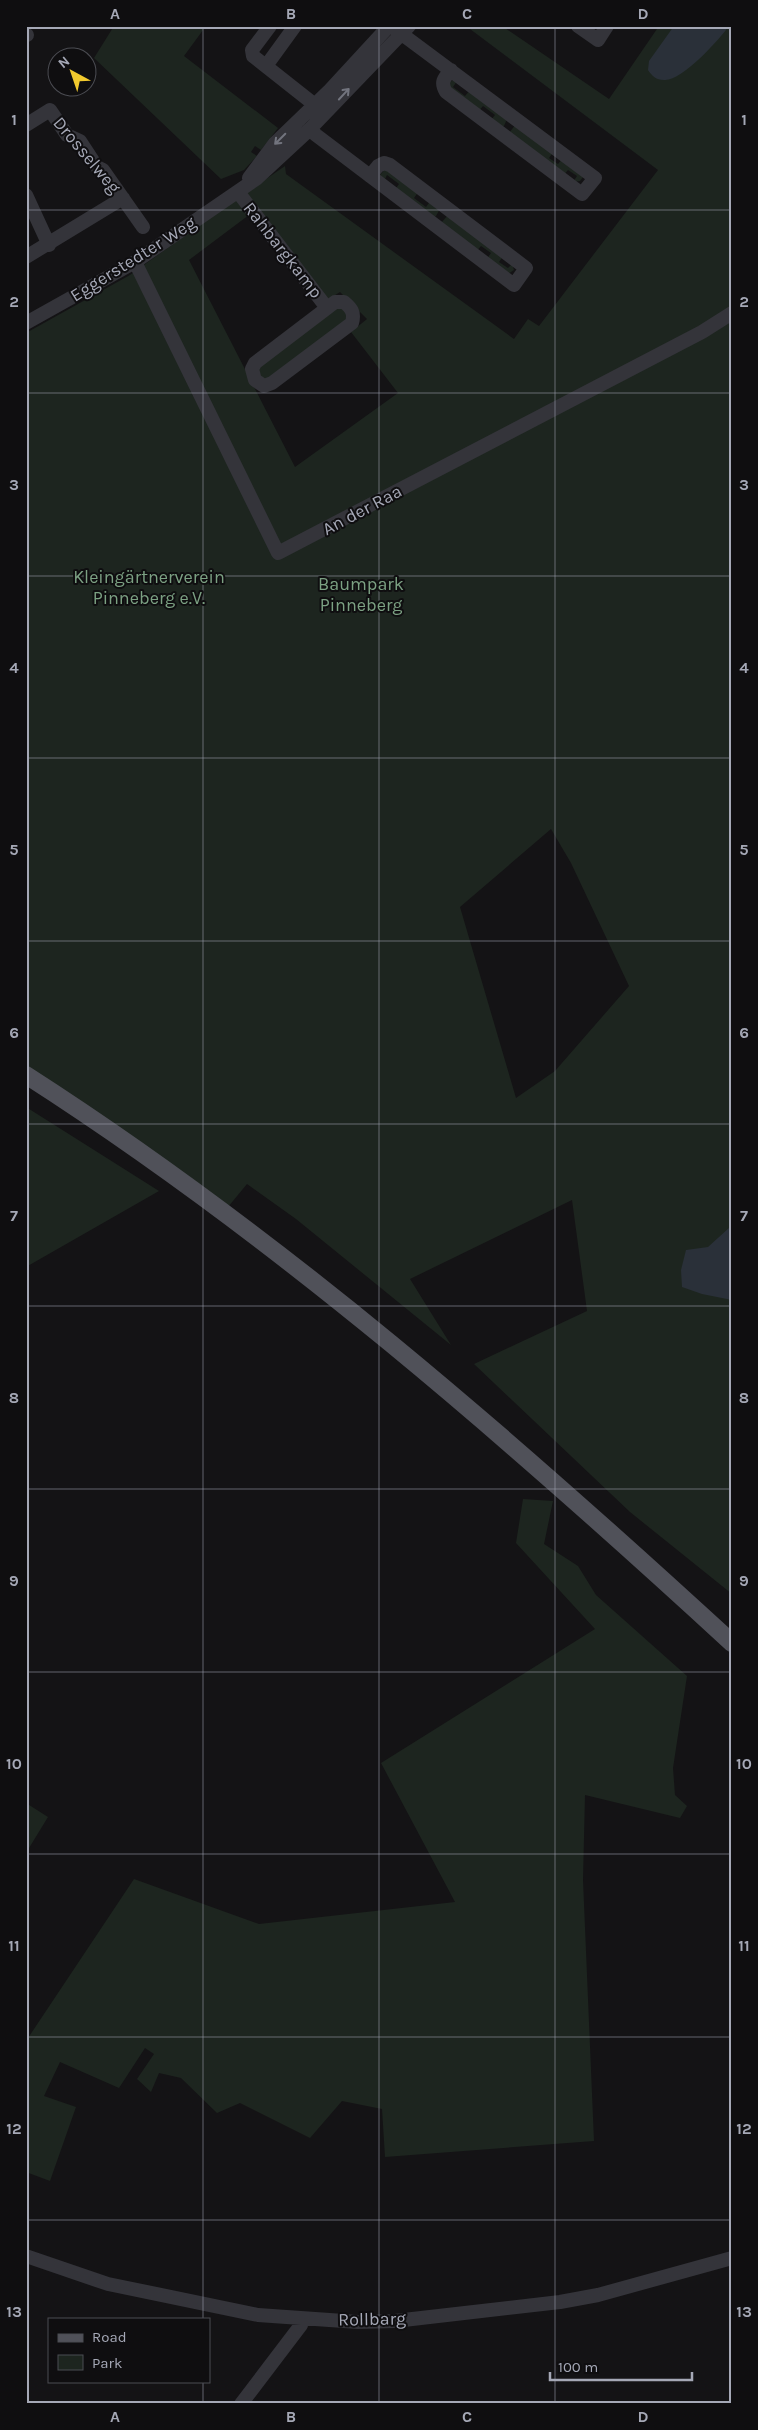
<svg xmlns="http://www.w3.org/2000/svg" width="758" height="2430" font-family="Karla,sans-serif">
	<style>
		.green { fill: #1d251f; fill-rule: evenodd }
		.water { fill: #2a3039 }
		.lines { fill: none; stroke-linecap: round; stroke-linejoin: round }
		.minor { stroke: #34343a; stroke-width: 14 }
		.major { stroke: #505159; stroke-width: 18 }
		.oneway { stroke: #72747e }
		.grid { fill: none; stroke: #a5a8b6; stroke-width: 1; stroke-opacity: 0.55 }
		.labels { text-anchor: middle; dominant-baseline: central; stroke-width: 4; stroke-linejoin: round; paint-order: stroke }
		.street-label { font-size: 18px; fill: #a5a8b6; stroke: #0f0e10 }
		.park-label { font-size: 18px; fill: #7ca183; stroke: #0f0e10 }
		.neatline { fill: none; stroke: #a5a8b6; stroke-width: 2 }
		.grid-label { font-size: 16px; text-anchor: middle; font-weight: bold; fill: #a5a8b6 }
	</style>
	<rect width="100%" height="100%" fill="#141315"/>
	<!-- green -->
	<path class="green" d="M 114,26 L 206,26 L 184,56 L 278,128 L 261,150 L 255,146 L 251,152 L 257,156 L 244,170 L 221,179 L 94,58 Z
		M 466,26 L 502,26 L 609,99 L 659,26 L 732,26 L 732,1594 L 630,1512 L 474,1364 L 587,1311 L 572,1200 L 410,1279 L 451,1345 L 296,1219 L 247,1184 L 228,1207 L 26,1068 L 26,333 L 130,275 L 233,201 L 239,201 L 249,215 L 189,260 L 295,467 L 398,393 L 351,332 L 367,319 L 340,292 L 329,299 L 324,296 L 244,194 L 285,166 L 286,174 L 514,339 L 528,319 L 539,326 L 658,170 ZM 551,829 L 571,863 L 629,986 L 555,1071 L 516,1098 L 460,907 Z
		M 453,80 L 457,81 L 453,87 L 465,96 L 471,89 L 507,119 L 504,126 L 501,127 L 490,121 L 495,115 L 483,106 L 478,112 L 447,84 Z
		M 516,124 L 554,151 L 549,158 L 558,164 L 563,158 L 583,177 L 580,181 L 573,182 L 577,176 L 568,170 L 563,176 L 509,133 Z
		M 386,168 L 419,191 L 414,198 L 426,207 L 431,200 L 440,209 L 436,216 L 433,218 L 394,191 L 399,184 L 387,175 L 384,181 L 380,175 Z
		M 448,215 L 504,255 L 499,262 L 508,268 L 512,264 L 514,270 L 508,274 L 486,260 L 491,253 L 481,246 L 476,252 L 441,223 Z
		M 338,307 L 347,311 L 347,320 L 272,379 L 262,380 L 258,367 Z
		M 26,1107 L 159,1191 L 26,1267 Z
		M 523,1499 L 553,1501 L 544,1544 L 578,1566 L 596,1595 L 687,1676 L 673,1768 L 675,1795 L 687,1806 L 680,1818 L 585,1795 L 583,1880 L 594,2141 L 385,2157 L 382,2109 L 342,2101 L 310,2138 L 240,2103 L 217,2113 L 181,2078 L 159,2073 L 151,2092 L 137,2079 L 154,2054 L 145,2048 L 119,2088 L 60,2062 L 44,2096 L 76,2107 L 50,2181 L 26,2172 L 26,2041 L 134,1879 L 259,1924 L 455,1902 L 381,1763 L 595,1629 L 516,1543 Z
		M 26,1803 L 48,1817 L 26,1853 Z"/>
	<!-- water -->
	<path class="water" d="M 674,26 L 729,26 C 719,40 681,82 664,80 C 656,80 652,76 648,70 L 649,61 Z
		M 729,1228 L 732,1228 L 732,1300 L 702,1294 L 682,1287 L 681,1270 L 686,1250 L 708,1247 Z"/>
	<g class="lines">
		<!-- minor -->
		<path class="minor" d="M 270,26 L 252,50 L 253,56 L 315,105
			M 391,26 C 459,77 527,127 595,178 L 582,194 L 446,92 C 440,82 444,78 451,70
			M 578,26 L 598,40 L 607,26
			M 26,35 L 27,35
			M 266,66 L 295,26
			M 26,125 L 50,110 L 67,135 L 80,141 L 97,167 L 103,170 L 143,227
			M 310,129 L 316,135 L 514,285 L 526,268 L 390,165 L 384,163 L 378,166 L 370,176
			M 249,178 L 275,143 L 330,90 L 389,26
			M 238,192 L 327,308
			M 26,195 L 49,245
			M 26,257 L 123,198
			M 135,262 L 278,553 L 702,332 L 732,313
			M 335,302 L 344,302 C 351,308 355,312 352,323 L 272,383 L 264,386 L 255,380 L 252,369 L 255,363 Z
			M 26,323 L 135,262 L 256,179 L 310,129 L 409,26
			M 26,2256 L 108,2284 L 258,2315 L 358,2322 L 395,2321 L 560,2302 L 598,2295 L 732,2258
			M 241,2404 L 301,2325 L 302,2319"/>
		<!-- major -->
		<path class="major" d="M 26,1075 C 280,1238 510,1439 732,1643"/>
	</g>
	<!-- one-way arrows -->
	<defs><path id="oneway-shaft" d="M-6 0H5M1.5-3L5.5 0L1.5 3" fill="none" stroke-width="1.6" stroke-linecap="round" stroke-linejoin="round" transform="scale(1.25)"/></defs>
	<g class="oneway">
		<use href="#oneway-shaft" transform="translate(344 94) rotate(-47)"/>
		<use href="#oneway-shaft" transform="translate(280 139) rotate(135)"/>
	</g>
	<!-- grid -->
	<path class="grid" d="M 203,26 L 203,2319M 379,26 L 379,2404M 555,26 L 555,2404M 26,210 L 732,210M 26,393 L 732,393M 26,576 L 732,576M 26,758 L 732,758M 26,941 L 732,941M 26,1124 L 732,1124M 26,1306 L 732,1306M 26,1489 L 732,1489M 26,1672 L 732,1672M 26,1854 L 732,1854M 26,2037 L 732,2037M 26,2220 L 732,2220M 203,2381 L 203,2404"/>
	<g class="labels">
		<!-- street labels -->
		<g class="street-label">
			<text transform="translate(87 155) rotate(50)">Drosselweg</text>
			<text transform="translate(283 250) rotate(52)">Rahbargkamp</text>
			<text transform="translate(133 259) rotate(-32)">Eggerstedter Weg</text>
			<text transform="translate(362 510) rotate(-28)">An der Raa</text>
			<text transform="translate(372 2319) rotate(-1)">Rollbarg</text>
		</g>
		<!-- park labels -->
		<g class="park-label">
			<text x="149" y="577">Kleingärtnerverein<tspan x="149" dy="21">Pinneberg e.V.</tspan></text>
			<text x="361" y="584">Baumpark<tspan x="361" dy="21">Pinneberg</tspan></text>
		</g>
	</g>
	<!-- border -->
	<rect width="758" height="2430" fill="none" stroke="#0f0e10" stroke-width="55"/>
	<!-- legend -->
	<rect x="48" y="2318" width="162" height="65" fill="#0f0e10" stroke="#4b4c52"/>
	<rect x="58" y="2334" width="25" height="8" fill="#505159" stroke="#4b4c52"/>
	<text x="92" y="2342" font-size="15" fill="#a5a8b6">Road</text>
	<rect x="58" y="2355" width="25" height="15" fill="#1d251f" stroke="#4b4c52"/>
	<text x="92" y="2368" font-size="15" fill="#a5a8b6">Park</text>
	<!-- north arrow -->
	<g transform="translate(72 72) rotate(320)"><circle r="24" fill="#0f0e10" stroke="#4b4c52"/>
	<path d="M0-4L9 19L0 12L-9 19Z" fill="#f2ca2e"/>
	<text y="-8" font-size="14" font-weight="bold" text-anchor="middle" fill="#a5a8b6">N</text>
	</g>
	<!-- scale -->
	<path d="M550 2372v8h142v-8" fill="none" stroke="#a5a8b6" stroke-width="2.5"/>
	<text x="558" y="2372" font-size="15" fill="#a5a8b6" stroke="#0f0e10" stroke-width="4" paint-order="stroke">100 m</text>
	<rect x="28" y="28" width="702" height="2374" class="neatline"/>
	<g class="grid-label">
		<text x="115" y="19">A</text>
		<text x="291" y="19">B</text>
		<text x="467" y="19">C</text>
		<text x="643" y="19">D</text>
		<text x="14" y="125">1</text>
		<text x="744" y="125">1</text>
		<text x="14" y="307">2</text>
		<text x="744" y="307">2</text>
		<text x="14" y="490">3</text>
		<text x="744" y="490">3</text>
		<text x="14" y="673">4</text>
		<text x="744" y="673">4</text>
		<text x="14" y="855">5</text>
		<text x="744" y="855">5</text>
		<text x="14" y="1038">6</text>
		<text x="744" y="1038">6</text>
		<text x="14" y="1221">7</text>
		<text x="744" y="1221">7</text>
		<text x="14" y="1403">8</text>
		<text x="744" y="1403">8</text>
		<text x="14" y="1586">9</text>
		<text x="744" y="1586">9</text>
		<text x="14" y="1769">10</text>
		<text x="744" y="1769">10</text>
		<text x="14" y="1951">11</text>
		<text x="744" y="1951">11</text>
		<text x="14" y="2134">12</text>
		<text x="744" y="2134">12</text>
		<text x="14" y="2317">13</text>
		<text x="744" y="2317">13</text>
		<text x="115" y="2422">A</text>
		<text x="291" y="2422">B</text>
		<text x="467" y="2422">C</text>
		<text x="643" y="2422">D</text>
	</g>
</svg>
